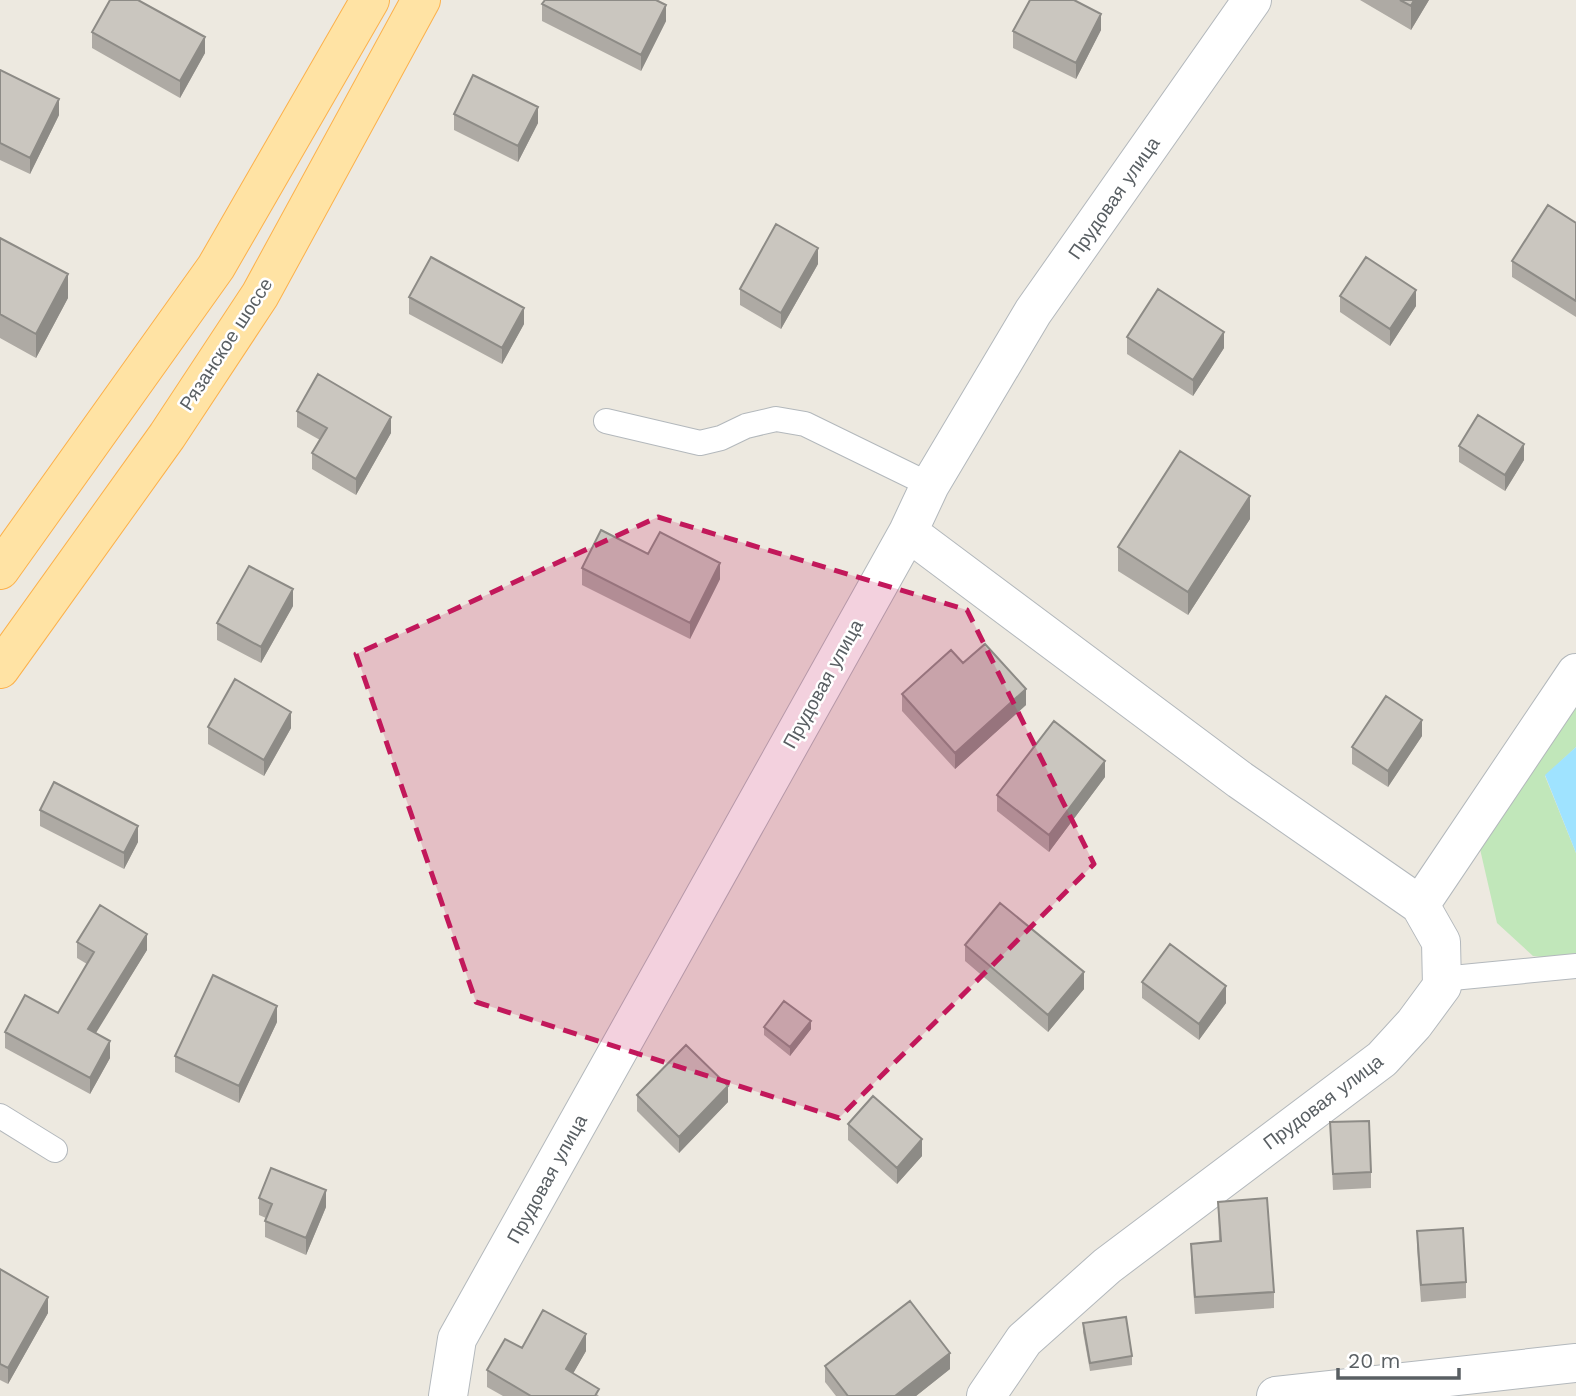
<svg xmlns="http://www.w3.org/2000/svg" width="1576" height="1396" font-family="'Work Sans',sans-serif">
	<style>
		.green { fill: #c1e7ba }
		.water { fill: #9fe3ff }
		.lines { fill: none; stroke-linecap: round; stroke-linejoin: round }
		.service-casing { stroke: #b3b8bc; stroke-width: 26 }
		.minor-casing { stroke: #b3b8bc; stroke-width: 40 }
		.primary-casing { stroke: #fcb14b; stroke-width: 40 }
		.service { stroke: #fff; stroke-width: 24 }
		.minor { stroke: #fff; stroke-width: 38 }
		.primary { stroke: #ffe3a4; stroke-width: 38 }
		.wall { fill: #aeaaa4 }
		.shaded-wall { fill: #8d8b86 }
		.building { fill: #cac6bf; stroke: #8d8b86; stroke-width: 2 }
		.marked { fill: #c2185b; fill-opacity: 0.2; stroke: #c2185b; stroke-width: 5; stroke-dasharray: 14 9; stroke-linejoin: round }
		.labels { text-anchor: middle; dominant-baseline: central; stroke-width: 5; stroke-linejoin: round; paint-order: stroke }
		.street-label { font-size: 19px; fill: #595f63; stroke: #fff }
	</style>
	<rect width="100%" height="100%" fill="#ede9e0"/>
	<!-- green -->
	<path class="green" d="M 1576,685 L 1576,747 L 1545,776 L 1576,853 L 1576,961 L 1533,956 L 1497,923 L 1480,849 Z"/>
	<!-- water -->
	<path class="water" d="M 1576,747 L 1576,853 L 1545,775 Z"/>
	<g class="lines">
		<!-- service casing -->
		<g class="service-casing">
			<path id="service" d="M 606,421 L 700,443 L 721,438 L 746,426 L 776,419 L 805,424 L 930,485
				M 1442,979 L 1576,966
				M 0,1116 L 55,1150"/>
		</g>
		<!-- minor casing -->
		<g class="minor-casing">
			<path id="minor" d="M 908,532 L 1240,780 L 1420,905 L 1441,942 L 1442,986 L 1414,1024 L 1382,1059 L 1107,1266 L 1024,1340 L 986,1396
				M 1420,905 L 1576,673
				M 448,1396 L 457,1339 L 908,532 L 930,485 L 1033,312 L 1252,0
				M 1276,1396 L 1576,1363"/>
		</g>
		<!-- primary casing -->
		<g class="primary-casing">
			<path id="primary" d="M 0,570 L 216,267 L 370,0
				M 0,669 L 167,436 L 260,295 L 421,0"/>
		</g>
		<!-- service -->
		<use href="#service" class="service"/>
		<!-- minor -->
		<use href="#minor" class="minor"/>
		<!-- primary -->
		<use href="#primary" class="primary"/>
	</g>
	<!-- wall -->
	<path class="wall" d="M 1360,0 L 1429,0 L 1411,30 Z
		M 542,4 L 666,21 L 641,71 L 542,21 Z
		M 1101,30 L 1076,79 L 1013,48 L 1013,31 Z
		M 92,32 L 205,53 L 180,98 L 92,48 Z
		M 0,70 L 59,115 L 30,174 L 0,160 Z
		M 454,114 L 538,123 L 518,162 L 454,130 Z
		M 1576,223 L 1576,317 L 1512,277 L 1512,261 Z
		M 0,238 L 68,298 L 36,358 L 0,338 Z
		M 818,264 L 781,329 L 740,305 L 740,289 Z
		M 1340,296 L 1416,306 L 1390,346 L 1340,312 Z
		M 409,297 L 524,324 L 502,364 L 409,314 Z
		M 1127,337 L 1224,348 L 1193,396 L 1127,354 Z
		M 297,411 L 391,433 L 356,495 L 312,469 L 312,453 L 320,440 L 297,427 Z
		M 1459,446 L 1524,460 L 1505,491 L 1459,462 Z
		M 1250,519 L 1188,615 L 1118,571 L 1118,547 Z
		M 648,554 L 720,579 L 690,639 L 582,585 L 582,568 Z
		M 293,606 L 261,663 L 217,640 L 217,623 Z
		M 963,663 L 1026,705 L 955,769 L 902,711 L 902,694 Z
		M 208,727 L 291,728 L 264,776 L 208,744 Z
		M 1422,736 L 1388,787 L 1352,764 L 1352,747 Z
		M 1105,777 L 1049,852 L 997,811 L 997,795 Z
		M 40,810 L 138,842 L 124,869 L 40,826 Z
		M 77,942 L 147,950 L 95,1033 L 110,1058 L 90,1094 L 5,1048 L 5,1032 L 58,1013 L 87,964 L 77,958 Z
		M 965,945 L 1084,989 L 1048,1032 L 965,961 Z
		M 1142,982 L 1226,1003 L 1199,1040 L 1142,998 Z
		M 277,1022 L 239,1103 L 175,1072 L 175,1056 Z
		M 764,1027 L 811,1029 L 790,1056 L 764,1035 Z
		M 637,1095 L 728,1102 L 679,1153 L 637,1111 Z
		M 1330,1122 L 1371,1172 L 1371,1188 L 1333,1190 Z
		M 848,1124 L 922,1156 L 897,1184 L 848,1140 Z
		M 259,1198 L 326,1207 L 306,1255 L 265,1237 L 265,1221 L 266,1218 L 259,1215 Z
		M 1218,1202 L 1274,1292 L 1274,1308 L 1195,1314 L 1191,1260 L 1191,1244 L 1219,1241 Z
		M 1417,1231 L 1466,1282 L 1466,1298 L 1421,1302 L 1417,1248 Z
		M 0,1269 L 48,1313 L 8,1384 L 0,1380 Z
		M 1083,1323 L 1132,1356 L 1132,1365 L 1090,1371 L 1083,1332 Z
		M 522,1348 L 586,1351 L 573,1373 L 599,1396 L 503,1396 L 487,1387 L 487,1370 Z
		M 825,1366 L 950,1369 L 916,1396 L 836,1396 L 825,1382 Z"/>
	<!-- shaded-wall -->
	<path class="shaded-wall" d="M 1414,0 L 1429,0 L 1411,30 L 1411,6 Z
		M 666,5 L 666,21 L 641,71 L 641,55 Z
		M 1101,14 L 1101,30 L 1076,79 L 1076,63 Z
		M 205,37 L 205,53 L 180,98 L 180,81 Z
		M 59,99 L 59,115 L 30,174 L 30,158 Z
		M 538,107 L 538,123 L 518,162 L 518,146 Z
		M 818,248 L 818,264 L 781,329 L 781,313 Z
		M 68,274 L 68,298 L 36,358 L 36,334 Z
		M 1416,290 L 1416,306 L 1390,346 L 1390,329 Z
		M 524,308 L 524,324 L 502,364 L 502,348 Z
		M 1224,332 L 1224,348 L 1193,396 L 1193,380 Z
		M 391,417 L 391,433 L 356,495 L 356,479 Z
		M 1524,444 L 1524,460 L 1505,491 L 1505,475 Z
		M 1250,496 L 1250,519 L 1188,615 L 1188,592 Z
		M 720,563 L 720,579 L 690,639 L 690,623 Z
		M 293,589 L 293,606 L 261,663 L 261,647 Z
		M 1026,689 L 1026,705 L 955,769 L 955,753 Z
		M 291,712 L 291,728 L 264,776 L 264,760 Z
		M 1422,720 L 1422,736 L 1388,787 L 1388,771 Z
		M 1105,761 L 1105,777 L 1049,852 L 1049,835 Z
		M 138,826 L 138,842 L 124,869 L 124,853 Z
		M 147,934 L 147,950 L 88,1046 L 88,1029 Z
		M 1084,972 L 1084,989 L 1048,1032 L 1048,1015 Z
		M 1226,986 L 1226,1003 L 1199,1040 L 1199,1024 Z
		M 277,1006 L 277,1022 L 239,1103 L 239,1086 Z
		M 811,1021 L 811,1029 L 790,1056 L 790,1047 Z
		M 110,1041 L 110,1058 L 90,1094 L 90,1078 Z
		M 728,1086 L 728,1102 L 679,1153 L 679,1137 Z
		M 922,1139 L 922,1156 L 897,1184 L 897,1168 Z
		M 326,1190 L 326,1207 L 306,1255 L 306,1238 Z
		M 48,1297 L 48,1313 L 8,1384 L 8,1368 Z
		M 586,1334 L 586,1351 L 566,1386 L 566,1369 Z
		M 950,1353 L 950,1369 L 916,1396 L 895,1396 Z"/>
	<!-- building -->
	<path class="building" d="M 110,0 L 138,0 L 205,37 L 180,81 L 92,32 Z
		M 545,0 L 656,0 L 666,5 L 641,55 L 542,4 Z
		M 1030,0 L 1074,0 L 1101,14 L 1076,63 L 1013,31 Z
		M 1400,0 L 1414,0 L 1411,6 Z
		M 0,70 L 59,99 L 30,158 L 0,143 Z
		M 473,75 L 538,107 L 518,146 L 454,114 Z
		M 1548,205 L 1576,223 L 1576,301 L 1512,261 Z
		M 776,224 L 818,248 L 781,313 L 740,289 Z
		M 0,238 L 68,274 L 36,334 L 0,314 Z
		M 431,257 L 524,308 L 502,348 L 409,297 Z
		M 1366,257 L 1416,290 L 1390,329 L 1340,296 Z
		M 1158,289 L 1224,332 L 1193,380 L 1127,337 Z
		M 318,374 L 391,417 L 356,479 L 312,453 L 327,428 L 297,411 Z
		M 1478,415 L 1524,444 L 1505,475 L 1459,446 Z
		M 1180,451 L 1250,496 L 1188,592 L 1118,547 Z
		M 601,530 L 648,554 L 660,532 L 720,563 L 690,623 L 582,568 Z
		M 249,566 L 293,589 L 261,647 L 217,623 Z
		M 985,644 L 1026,689 L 955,753 L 902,694 L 951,650 L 963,663 Z
		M 235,679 L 291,712 L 264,760 L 208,727 Z
		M 1386,696 L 1422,720 L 1388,771 L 1352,747 Z
		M 1054,721 L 1105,761 L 1049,835 L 997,795 Z
		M 54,782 L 138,826 L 124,853 L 40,810 Z
		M 1000,903 L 1084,972 L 1048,1015 L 965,945 Z
		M 100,905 L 147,934 L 88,1029 L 110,1041 L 90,1078 L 5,1032 L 25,995 L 58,1013 L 94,952 L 77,942 Z
		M 1170,944 L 1226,986 L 1199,1024 L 1142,982 Z
		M 213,975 L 277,1006 L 239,1086 L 175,1056 Z
		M 784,1001 L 811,1021 L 790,1047 L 764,1027 Z
		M 686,1045 L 728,1086 L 679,1137 L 637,1095 Z
		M 873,1096 L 922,1139 L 897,1168 L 848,1124 Z
		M 1369,1121 L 1371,1172 L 1333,1174 L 1330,1122 Z
		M 271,1168 L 326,1190 L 306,1238 L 265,1221 L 272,1204 L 259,1198 Z
		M 1267,1198 L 1274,1292 L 1195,1297 L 1191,1244 L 1221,1241 L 1218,1202 Z
		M 1463,1228 L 1466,1282 L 1421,1285 L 1417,1231 Z
		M 0,1269 L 48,1297 L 8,1368 L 0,1364 Z
		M 910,1301 L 950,1353 L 895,1396 L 848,1396 L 825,1366 Z
		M 543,1310 L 586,1334 L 566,1369 L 599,1389 L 595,1396 L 531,1396 L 487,1370 L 505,1339 L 522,1348 Z
		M 1126,1317 L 1132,1356 L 1090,1363 L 1083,1323 Z"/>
	<!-- marked area -->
	<path class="marked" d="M 658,517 L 967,610 L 1094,864 L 839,1118 L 476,1002 L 356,654 Z"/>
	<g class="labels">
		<!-- street labels -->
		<g class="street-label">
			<text transform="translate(1114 198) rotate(-55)">Прудовая улица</text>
			<text transform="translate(226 344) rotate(-57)">Рязанское шоссе</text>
			<text transform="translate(823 684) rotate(-61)">Прудовая улица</text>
			<text transform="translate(1323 1102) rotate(-37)">Прудовая улица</text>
			<text transform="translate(547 1179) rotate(-61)">Прудовая улица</text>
		</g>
	</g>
	<!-- scale -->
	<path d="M1338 1368v10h121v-10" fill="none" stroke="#595f63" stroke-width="3.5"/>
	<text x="1348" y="1368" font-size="21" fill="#595f63" stroke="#ffffff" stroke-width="5" paint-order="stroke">20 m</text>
</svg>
